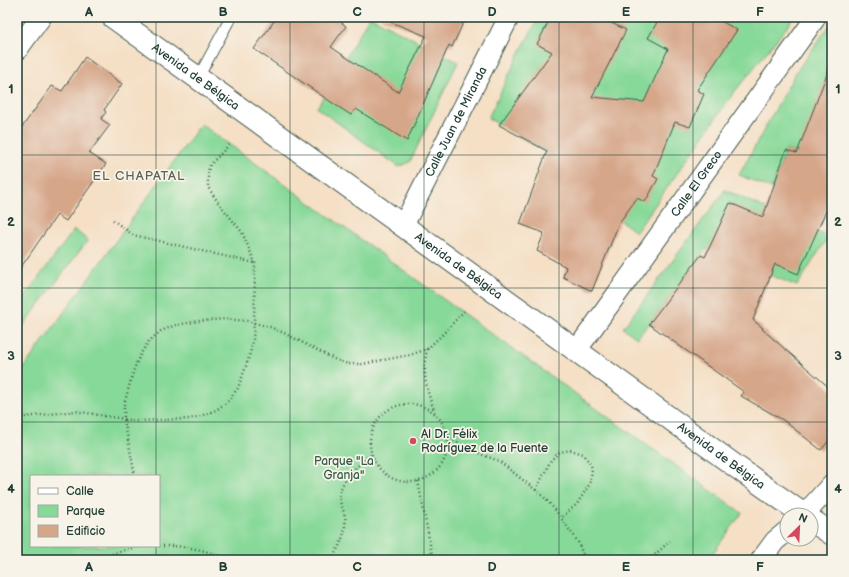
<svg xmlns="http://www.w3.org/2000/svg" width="849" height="577" font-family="'Balsamiq Sans',sans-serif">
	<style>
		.green { fill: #87d999; stroke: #538b66; fill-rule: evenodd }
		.building { fill: #d6a689 }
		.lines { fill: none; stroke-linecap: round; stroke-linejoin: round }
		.service-casing { stroke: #3f554a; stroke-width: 12 }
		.minor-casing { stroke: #3f554a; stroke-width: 22 }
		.tertiary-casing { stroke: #3f554a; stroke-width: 24 }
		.path { stroke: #3f554a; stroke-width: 2.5; stroke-dasharray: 1 3; stroke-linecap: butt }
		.service { stroke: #fff; stroke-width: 10 }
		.minor { stroke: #fff; stroke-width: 20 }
		.tertiary { stroke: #fff; stroke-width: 22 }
		.grid { fill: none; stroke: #1f3d34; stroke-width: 1; stroke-opacity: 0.55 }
		.poi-dot { fill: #d1495b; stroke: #f7f3e8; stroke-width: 1.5 }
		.labels { text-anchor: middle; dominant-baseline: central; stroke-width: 3.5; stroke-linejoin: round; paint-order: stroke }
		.street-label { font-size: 12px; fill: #1f3d34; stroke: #f7f3e8 }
		.poi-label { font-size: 12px; fill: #1f3d34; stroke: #f7f3e8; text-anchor: start }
		.park-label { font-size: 12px; fill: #345c48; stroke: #f7f3e8 }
		.neighbourhood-label { font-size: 13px; letter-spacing: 1px; fill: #5f6252; stroke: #f7f3e8 }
		.neatline { fill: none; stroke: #1f3d34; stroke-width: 1.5 }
		.grid-label { font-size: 13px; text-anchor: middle; font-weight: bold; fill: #1f3d34 }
	</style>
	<rect width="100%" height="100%" fill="#f7f3e8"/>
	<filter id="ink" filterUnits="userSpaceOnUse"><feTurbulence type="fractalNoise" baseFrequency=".025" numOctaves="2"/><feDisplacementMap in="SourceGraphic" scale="8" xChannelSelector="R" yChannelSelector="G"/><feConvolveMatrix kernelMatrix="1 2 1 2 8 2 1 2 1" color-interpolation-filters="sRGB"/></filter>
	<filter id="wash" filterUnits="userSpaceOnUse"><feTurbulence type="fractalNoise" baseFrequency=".012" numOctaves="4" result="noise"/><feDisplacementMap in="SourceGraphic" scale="16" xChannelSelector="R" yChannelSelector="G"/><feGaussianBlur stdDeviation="0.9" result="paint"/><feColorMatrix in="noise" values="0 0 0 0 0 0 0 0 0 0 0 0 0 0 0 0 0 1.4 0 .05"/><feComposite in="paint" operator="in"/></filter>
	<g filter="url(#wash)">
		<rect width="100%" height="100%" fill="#f5dfc5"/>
		<!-- green -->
		<path class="green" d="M 369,17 L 371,17 L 458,62 L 410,162 L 399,167 L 317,108 Z
			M 539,17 L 622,17 L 637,25 L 644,17 L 792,17 L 790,23 L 732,95 L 636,232 L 547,166 L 554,157 L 488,118 L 519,54 Z
			M 832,22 L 832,87 L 797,153 L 786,150 L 772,189 L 739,175 L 796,72 Z
			M 201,124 L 457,309 L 742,513 L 708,560 L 17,560 L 17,377 ZM 31,476 L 159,476 L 159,546 L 31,546 Z
			M 725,190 L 828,237 L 797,286 L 706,249 L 649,324 L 637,338 L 623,328 Z
			M 74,230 L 88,240 L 17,334 L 17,307 Z"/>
		<g id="blocks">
			<!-- building -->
			<path class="building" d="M 277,17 L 334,17 L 346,26 L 331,47 L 398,92 L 426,36 L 381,18 L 381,17 L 466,17 L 452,47 L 449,45 L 407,141 L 356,109 L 351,115 L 331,102 L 254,49 Z
				M 551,17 L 599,17 L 626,30 L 592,97 L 644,102 L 668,49 L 648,38 L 660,17 L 714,17 L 737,30 L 697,90 L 704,94 L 690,127 L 675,122 L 653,176 L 658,179 L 645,202 L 637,198 L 619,223 L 592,291 L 563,277 L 566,267 L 537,251 L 544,233 L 520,224 L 547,151 L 499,125 L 552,52 L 537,44 Z
				M 85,57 L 122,84 L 104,110 L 106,112 L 101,119 L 110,125 L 89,153 L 106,164 L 66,221 L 57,215 L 17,273 L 17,134 L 52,86 L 62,91 Z
				M 830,66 L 832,66 L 832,213 L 826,211 L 798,274 L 775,264 L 753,320 L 763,328 L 762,329 L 832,390 L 832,437 L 821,450 L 783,420 L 741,396 L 744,392 L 649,324 L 701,255 L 705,257 L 730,203 L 763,217 L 786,150 L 797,153 Z"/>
		</g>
	</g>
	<g filter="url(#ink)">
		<use href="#blocks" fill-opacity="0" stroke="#3f554a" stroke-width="1"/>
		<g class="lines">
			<!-- service casing -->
			<g class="service-casing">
				<path id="service" d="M 198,78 L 231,17"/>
			</g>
			<!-- minor casing -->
			<g class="minor-casing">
				<g id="minor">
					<path d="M 17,50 L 41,17"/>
					<path id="s1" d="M 403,226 L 509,17"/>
					<path id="s2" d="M 576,351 L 814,20 L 815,17"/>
					<path d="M 804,515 L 832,484"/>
					<path d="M 761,560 L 775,541 L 787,531"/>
				</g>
			</g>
			<!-- tertiary casing -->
			<g class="tertiary-casing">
				<g id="tertiary">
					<path id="s3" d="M 113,17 L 620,382 L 738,468 L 804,515"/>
					<path d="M 811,520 L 832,534"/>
				</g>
			</g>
			<!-- path -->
			<path class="path" d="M 113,220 L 133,235 L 254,263
				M 427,349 C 422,373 426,390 435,412
				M370 443a39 39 0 1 1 78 0a39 39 0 1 1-78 0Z
				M 17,418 L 75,411 L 124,419 L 136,421 L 189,419 L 201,416 L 216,410 L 227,402 L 238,388 L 244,372 L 250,354 L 253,340 L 254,323 L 255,263 L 242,232 L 217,201 L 208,187 L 208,171 L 210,165 L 231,143
				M 448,435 L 451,438 L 465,448 L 499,461 L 543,496 L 556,511 L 578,542 L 585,560
				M 135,476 L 124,419 L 124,405 L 131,379 L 136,364 L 141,353 L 149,341 L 161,331 L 176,325 L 199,321 L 226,319 L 247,321 L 270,327 L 284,333 L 336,360 L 348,364 L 362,364 L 410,355 L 427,349 L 440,337 L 464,311
				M 418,481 L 433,560
				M 536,490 L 551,460 L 560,452 L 571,450 L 583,454 L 589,462 L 592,468 L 591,477 L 589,485 L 577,504 L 561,518
				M 159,546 C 184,545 207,550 230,560
				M 97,560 C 114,553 132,546 151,546
				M 331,560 C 339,547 347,533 345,516 C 343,508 338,501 340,492 C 343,478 361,462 372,454
				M 649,560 L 670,541"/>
			<!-- service -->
			<use href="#service" class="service"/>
			<!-- minor -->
			<use href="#minor" class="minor"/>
			<!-- tertiary -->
			<use href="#tertiary" class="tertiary"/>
		</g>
	</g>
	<!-- grid -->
	<path class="grid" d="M 156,17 L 156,476M 290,17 L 290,560M 424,17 L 424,560M 559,17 L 559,560M 693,17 L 693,560M 17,155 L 832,155M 17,288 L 832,288M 17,422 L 832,422M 156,546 L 156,560"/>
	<!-- markers -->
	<circle class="poi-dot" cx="413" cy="441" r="4"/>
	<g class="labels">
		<!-- street labels -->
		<g class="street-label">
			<text stroke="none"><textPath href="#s3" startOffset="102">Avenida de Bélgica</textPath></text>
			<text stroke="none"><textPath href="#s1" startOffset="117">Calle Juan de Miranda</textPath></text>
			<text stroke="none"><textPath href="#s2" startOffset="206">Calle El Greco</textPath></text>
			<text stroke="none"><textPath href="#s3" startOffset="426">Avenida de Bélgica</textPath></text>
			<text stroke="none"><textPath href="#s3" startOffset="750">Avenida de Bélgica</textPath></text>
		</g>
		<!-- poi labels -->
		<g class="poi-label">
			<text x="421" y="434">Al Dr. Félix<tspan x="421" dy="14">Rodríguez de la Fuente</tspan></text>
		</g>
		<!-- park labels -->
		<g class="park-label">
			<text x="344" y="461">Parque "La<tspan x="344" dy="14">Granja"</tspan></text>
		</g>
		<!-- neighbourhood labels -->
		<g class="neighbourhood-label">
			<text x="139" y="176">EL CHAPATAL</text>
		</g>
	</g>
	<!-- margin -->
	<rect width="849" height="577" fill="none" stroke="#f7f3e8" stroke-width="44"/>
	<!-- legend -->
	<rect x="30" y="475" width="130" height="72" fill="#f7f3e8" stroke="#a1aaa0"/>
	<rect x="38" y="488" width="20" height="6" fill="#ffffff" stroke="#a1aaa0"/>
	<text x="66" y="495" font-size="12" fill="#1f3d34">Calle</text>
	<rect x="38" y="505" width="20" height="12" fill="#87d999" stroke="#a1aaa0"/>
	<text x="66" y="515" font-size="12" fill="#1f3d34">Parque</text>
	<rect x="38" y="525" width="20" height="12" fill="#d6a689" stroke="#a1aaa0"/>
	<text x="66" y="535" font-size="12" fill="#1f3d34">Edificio</text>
	<!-- north arrow -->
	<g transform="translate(799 527) rotate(24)"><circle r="19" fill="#f7f3e8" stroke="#a1aaa0"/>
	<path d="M0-3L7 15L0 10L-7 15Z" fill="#d1495b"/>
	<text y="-6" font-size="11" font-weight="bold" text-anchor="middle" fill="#1f3d34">N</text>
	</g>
	<rect x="22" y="22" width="805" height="533" class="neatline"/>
	<g class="grid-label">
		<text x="89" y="16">A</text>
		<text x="223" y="16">B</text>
		<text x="357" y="16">C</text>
		<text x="492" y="16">D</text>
		<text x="626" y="16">E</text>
		<text x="760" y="16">F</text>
		<text x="11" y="93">1</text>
		<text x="838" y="93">1</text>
		<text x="11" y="226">2</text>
		<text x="838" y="226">2</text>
		<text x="11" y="360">3</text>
		<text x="838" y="360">3</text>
		<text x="11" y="493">4</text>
		<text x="838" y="493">4</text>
		<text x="89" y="571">A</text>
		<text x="223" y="571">B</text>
		<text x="357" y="571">C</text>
		<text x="492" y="571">D</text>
		<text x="626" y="571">E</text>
		<text x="760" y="571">F</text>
	</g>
</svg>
